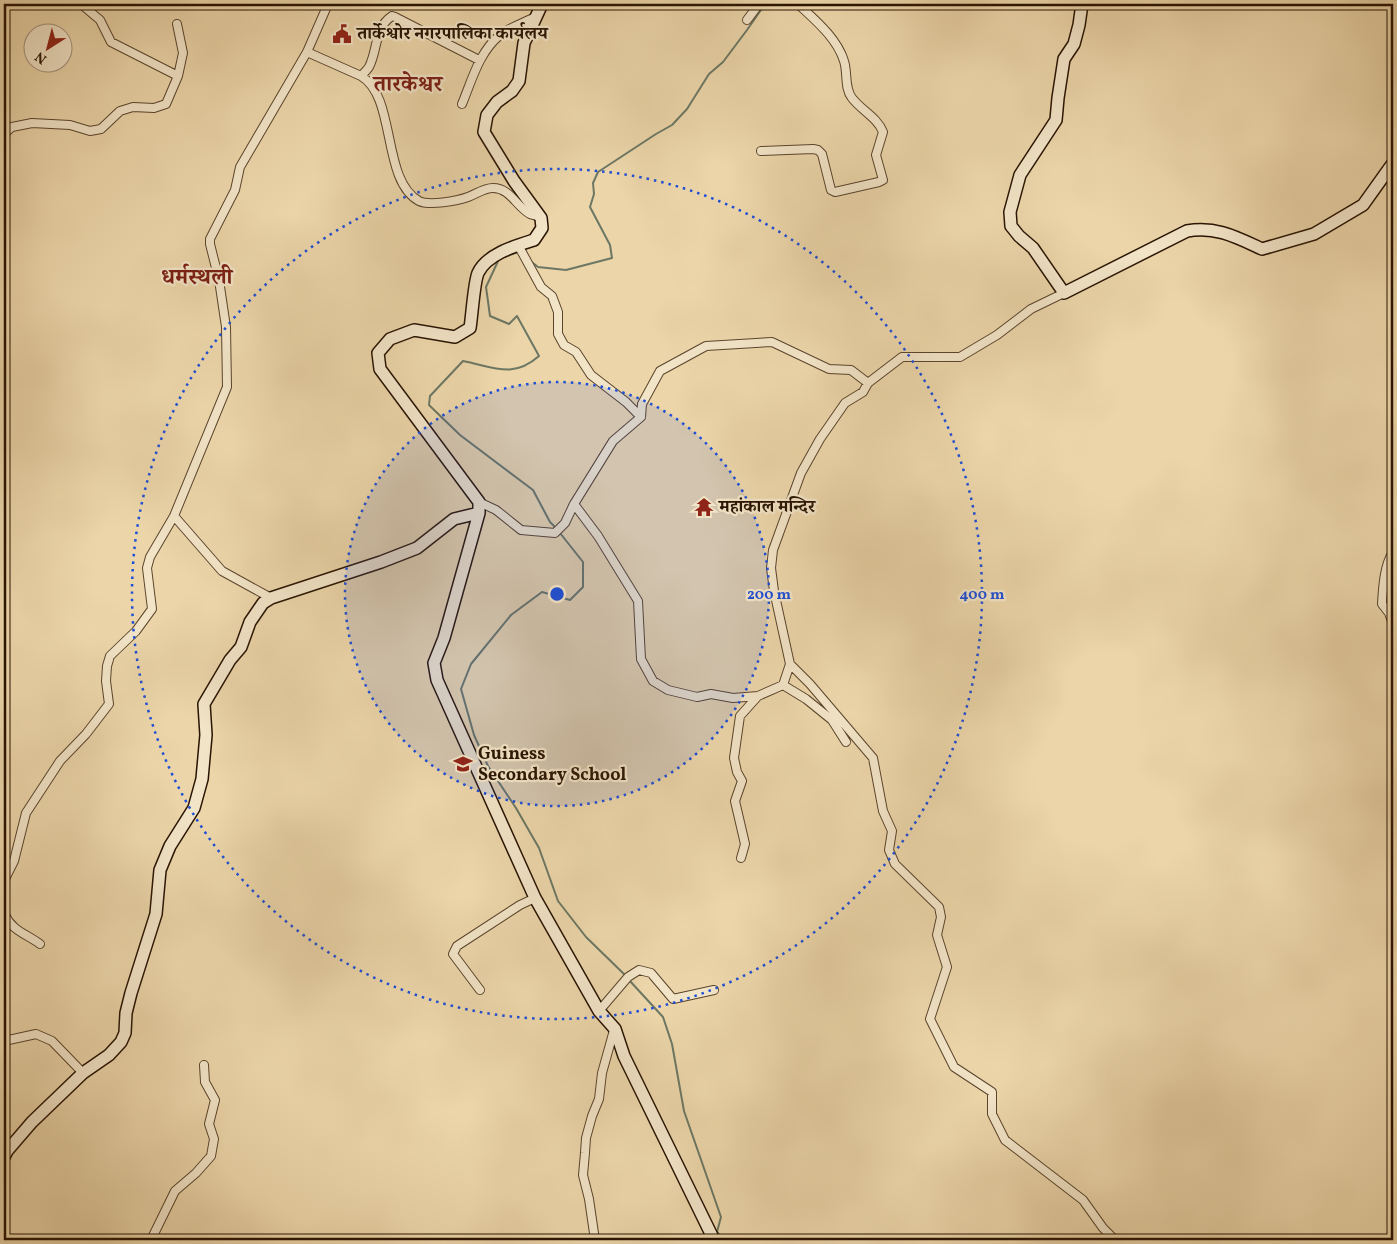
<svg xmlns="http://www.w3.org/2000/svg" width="1397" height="1244" font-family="Vollkorn,'Noto Serif Devanagari',serif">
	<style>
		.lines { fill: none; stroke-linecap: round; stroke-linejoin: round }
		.stream { stroke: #6c7764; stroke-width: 2 }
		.street-casing { stroke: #5a442c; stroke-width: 10 }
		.secondary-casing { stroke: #291403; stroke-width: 14 }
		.street { stroke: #f2e4c7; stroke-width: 8 }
		.secondary { stroke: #f2e4c7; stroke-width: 11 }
		.ring { fill: none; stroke: #1d4ed8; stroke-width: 2.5; stroke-dasharray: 2.5 5 }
		.labels { text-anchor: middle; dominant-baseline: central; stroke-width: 4.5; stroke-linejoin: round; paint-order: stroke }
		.poi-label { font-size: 18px; font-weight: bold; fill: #291403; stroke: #f2e4c7; text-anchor: start }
		.district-label { font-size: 22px; font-weight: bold; fill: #7a1f14; stroke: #f2e4c7 }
		.centre { fill: #1d4ed8; stroke: #f2e4c7; stroke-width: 2.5 }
		.ring-label { font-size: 15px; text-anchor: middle; font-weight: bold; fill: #1d4ed8; stroke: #f2e4c7; stroke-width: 4.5; stroke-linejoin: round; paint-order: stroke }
	</style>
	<rect width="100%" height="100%" fill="#ebd5a9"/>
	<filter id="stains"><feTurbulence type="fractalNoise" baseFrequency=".004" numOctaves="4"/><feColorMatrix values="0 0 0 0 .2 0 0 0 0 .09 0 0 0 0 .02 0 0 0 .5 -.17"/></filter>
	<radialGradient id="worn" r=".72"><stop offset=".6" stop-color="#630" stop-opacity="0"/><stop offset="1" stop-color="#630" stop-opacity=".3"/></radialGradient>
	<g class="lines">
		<!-- stream -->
		<path class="stream" d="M 504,257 L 518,252
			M 499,259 L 486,287 L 490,316 L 509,324 L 517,316 L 539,356 C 513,379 494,367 463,361 L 430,396 L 429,405 L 460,435 L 533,490 L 550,522 L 557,529
			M 529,260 L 538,267 L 566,270 L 612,258 L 610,245 L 590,207 L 594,194 L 593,183 L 598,172 L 656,134 L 672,125 L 687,109 L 709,74 L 723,62 L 747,30 L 765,4
			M 560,533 L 583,562 L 583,587 L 570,600 L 542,592 L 511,615 L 471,664 L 461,689 L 474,735 L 488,766 L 516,808 L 539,848 L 558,901 L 586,937 L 626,976
			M 629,980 L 663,1017 L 672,1044 L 684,1111 L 721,1217 L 717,1232 L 724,1240"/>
		<!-- street casing -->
		<g class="street-casing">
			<path id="street" d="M 81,4 L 100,20 L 111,42 L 178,76
				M 747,20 L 759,4
				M 307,52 L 361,76 C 364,73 367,70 369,67 C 378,50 374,28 392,16 L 395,17 L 479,60
				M 361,76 C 397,97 381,180 419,201 C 429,206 457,201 468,197 C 476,194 484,188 493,188 C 510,188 516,206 530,214 C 533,215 537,216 540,217
				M 462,104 C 472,80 479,52 500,35 C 510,27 524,23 535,17
				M 4,134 L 12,127 L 32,123 L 70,125 L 90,131 L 101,129 L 120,111 L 133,107 L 154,108 L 166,104 L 178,76 L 183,53 L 177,24
				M 761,151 L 813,149 L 818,150 L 822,154 L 831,190 L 835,192 L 879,182 L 883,180 L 876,155 L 883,132 C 877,117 862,111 852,98 C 844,88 848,73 844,61 C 837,38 815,20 798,4
				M 518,245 L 541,287 L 552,296 L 558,312 L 558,334 L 564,345 L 576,352 L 591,375 L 626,402 L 641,417
				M 479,502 L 496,510 L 521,530 L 555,533 L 565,523 L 574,504 L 613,441 L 641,417 L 642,404 L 660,371 L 706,346 L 772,342 L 829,369 L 851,370 L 868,383
				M 574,504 L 598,536 L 638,601 L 641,659 L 653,681 L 668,690 L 697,697 L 711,694 L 733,698 L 758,696
				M 1393,552 C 1384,566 1383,587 1382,604 L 1389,613 L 1393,624
				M 271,598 L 222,571 L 174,516 L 227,387 L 226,327 L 219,280 L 210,244 L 210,239 L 235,190 L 240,167 L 307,52 L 328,4
				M 790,664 L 810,684 L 873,758 L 883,811 L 892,831 L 889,850 L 895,864 L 939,907 L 941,917 L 937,935 L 947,967 L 930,1019 L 954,1067 L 992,1092 L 992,1114 L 1005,1140 L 1083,1200 L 1103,1228 L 1115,1240
				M 783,685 L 806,699 L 832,720 L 846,742
				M 741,858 L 745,844 L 735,801 L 742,781 L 737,772 L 734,758 L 740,716 L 758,696 L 783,685 L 790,664 L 774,591 L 771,568 L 773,550 L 801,473 L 820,439 L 845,403 L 863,392 L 868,383 L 902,357 L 960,357 L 997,335 L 1031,309 L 1064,293
				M 4,881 L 14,861 L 26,813 L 60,761 L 86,734 L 109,704 L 106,681 L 107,666 L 110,656 L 136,631 L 152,609 L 147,568 L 150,557 L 174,516
				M 4,913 C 12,931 25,933 40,944
				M 480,990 L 453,954 L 457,946 L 520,905 L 535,898
				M 599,1011 L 628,977 L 639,970 L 651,973 L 673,999 L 714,990
				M 4,1041 L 36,1034 L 52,1041 L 83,1073
				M 151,1240 L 175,1191 L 196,1173 L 211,1156 L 214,1139 L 209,1124 L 215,1100 L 205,1082 L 204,1065
				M 595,1240 L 589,1199 L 583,1175 L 585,1153 L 586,1138 L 592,1116 L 599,1099 L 602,1073 L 614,1030"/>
		</g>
		<!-- secondary casing -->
		<g class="secondary-casing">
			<path id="secondary" d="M 542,4 L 524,43 L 519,81 L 512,91 L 497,102 L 487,115 L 484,132 L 514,181 L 541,218 L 542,228 L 534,240 C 515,246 487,254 478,273 C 474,282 472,316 470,328 L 455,337 L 414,330 L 390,339 L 378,353 L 380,369 L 479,502 L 479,513 L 444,638 L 434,663 L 437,680 L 535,898 L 599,1011 L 615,1029 L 624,1056 L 714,1240
				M 1082,4 L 1079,25 L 1074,44 L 1064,59 L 1058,98 L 1056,120 L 1020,175 L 1010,212 L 1011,226 L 1019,236 L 1033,248 L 1064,293 L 1187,231 C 1216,226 1236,237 1262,249 L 1314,234 L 1363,205 L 1393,163
				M 4,1157 L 7,1151 L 32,1122 L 83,1073 L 109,1055 L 121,1042 L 125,1033 L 126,1013 L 131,993 L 156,914 L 160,870 L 170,846 L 194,808 L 202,779 L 206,735 L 204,704 L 230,660 L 241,647 L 250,622 L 263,603 L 271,598 L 381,562 L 417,548 L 454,519 L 479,513"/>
		</g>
		<!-- street -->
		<use href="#street" class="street"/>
		<!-- secondary -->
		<use href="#secondary" class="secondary"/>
	</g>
	<!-- distance rings -->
	<circle cx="557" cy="594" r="212" fill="#1d4ed8" fill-opacity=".12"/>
	<g class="ring">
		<circle cx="557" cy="594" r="212"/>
		<circle cx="557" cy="594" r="425"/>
	</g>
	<!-- icons -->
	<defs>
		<g id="civic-bare" transform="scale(1.5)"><path d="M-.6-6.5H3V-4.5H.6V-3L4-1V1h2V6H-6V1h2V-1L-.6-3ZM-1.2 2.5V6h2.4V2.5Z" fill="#8f2418" stroke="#f2e4c7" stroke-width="2.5" paint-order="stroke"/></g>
		<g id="temple-bare" transform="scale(1.5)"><path d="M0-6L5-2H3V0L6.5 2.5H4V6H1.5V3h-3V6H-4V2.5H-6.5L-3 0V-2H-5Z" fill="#8f2418" stroke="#f2e4c7" stroke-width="2.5" paint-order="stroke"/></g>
		<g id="school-bare" transform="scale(1.5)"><path d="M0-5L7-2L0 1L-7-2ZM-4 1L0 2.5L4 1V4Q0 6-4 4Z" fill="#8f2418" stroke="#f2e4c7" stroke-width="2.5" paint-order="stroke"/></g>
	</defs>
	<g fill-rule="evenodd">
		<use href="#civic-bare" x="342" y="34"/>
		<use href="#temple-bare" x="704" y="507"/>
		<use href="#school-bare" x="463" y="764"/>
	</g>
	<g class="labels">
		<!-- poi labels -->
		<g class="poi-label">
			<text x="357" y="34">तार्केश्वोर नगरपालिका कार्यलय</text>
			<text x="719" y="507">महांकाल मन्दिर</text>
			<text x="478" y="754">Guiness<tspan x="478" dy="21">Secondary School</tspan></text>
		</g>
		<!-- district labels -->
		<g class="district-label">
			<text x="408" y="85">तारकेश्वर</text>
			<text x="197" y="278">धर्मस्थली</text>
		</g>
	</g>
	<circle cx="557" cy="594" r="8" class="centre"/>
	<g class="ring-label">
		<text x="769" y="599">200 m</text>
		<text x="982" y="599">400 m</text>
	</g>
	<!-- margin -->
	<rect width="1397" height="1244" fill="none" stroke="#ebd5a9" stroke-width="20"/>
	<rect x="5" y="5" width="1387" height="1234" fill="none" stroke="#291403" stroke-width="2.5"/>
	<rect x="10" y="10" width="1377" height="1224" fill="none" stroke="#291403"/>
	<!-- north arrow -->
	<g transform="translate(48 48) rotate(216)"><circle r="24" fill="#f2e4c7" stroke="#a29179"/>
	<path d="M0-4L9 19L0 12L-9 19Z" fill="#8f2418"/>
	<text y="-8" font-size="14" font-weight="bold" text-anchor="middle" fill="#291403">N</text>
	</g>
	<rect width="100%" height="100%" filter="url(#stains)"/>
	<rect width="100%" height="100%" fill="url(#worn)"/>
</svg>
